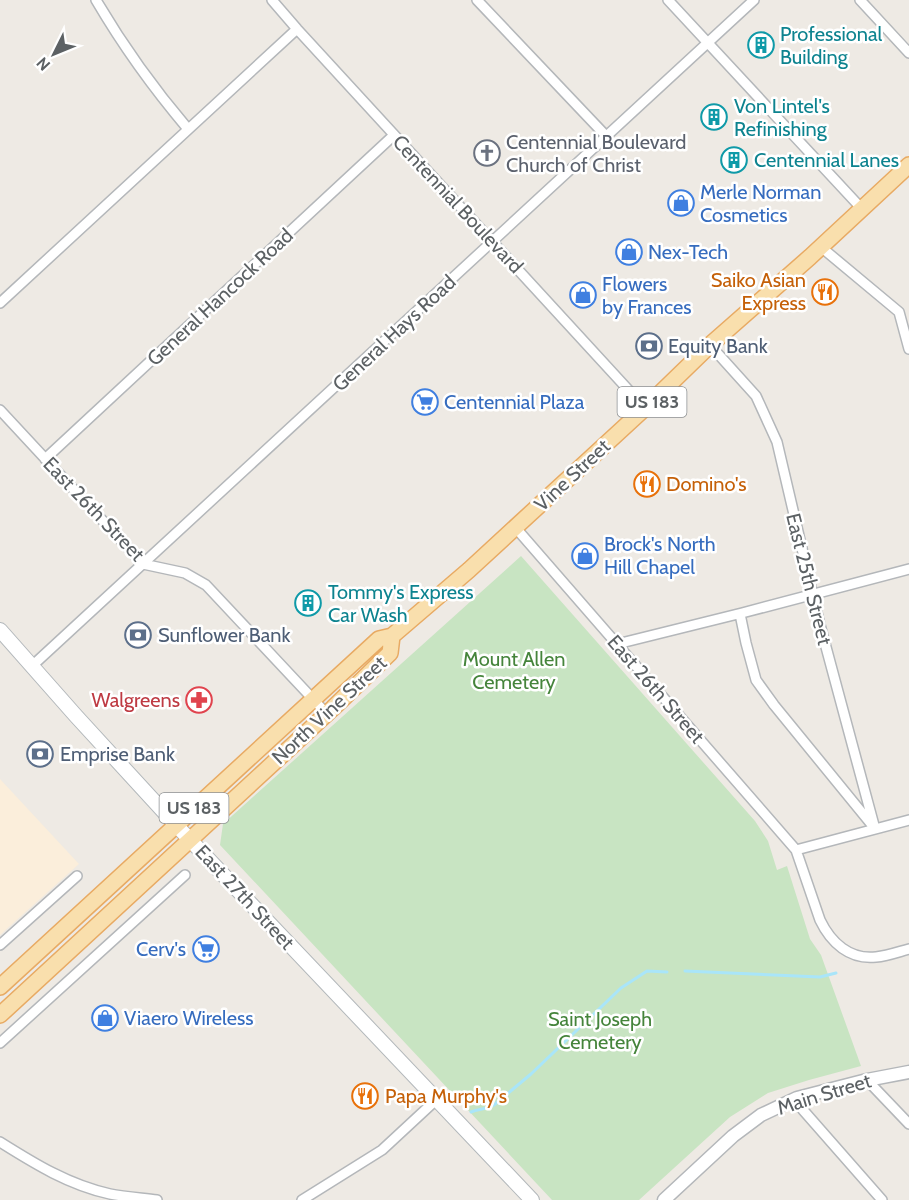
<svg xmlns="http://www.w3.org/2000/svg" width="909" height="1200" font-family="Cabin,sans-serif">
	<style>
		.commercial { fill: #fbeedb }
		.green { fill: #c8e4c2 }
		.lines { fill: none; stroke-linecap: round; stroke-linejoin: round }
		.stream { stroke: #a9e5f9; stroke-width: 3 }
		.minor-casing { stroke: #b4b7ba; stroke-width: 12 }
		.tertiary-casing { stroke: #b4b7ba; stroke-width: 15 }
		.secondary-casing { stroke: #b3b8bb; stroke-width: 16 }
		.primary-casing { stroke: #e8aa63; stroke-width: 18 }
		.minor { stroke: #fff; stroke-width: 9 }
		.tertiary { stroke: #fff; stroke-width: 12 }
		.secondary { stroke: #fff; stroke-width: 14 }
		.primary { stroke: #f9dfad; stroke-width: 15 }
		.labels { text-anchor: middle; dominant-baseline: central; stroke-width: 5; stroke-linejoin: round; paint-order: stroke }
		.shield { fill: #fff; stroke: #8d9092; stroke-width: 1.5 }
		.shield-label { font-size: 18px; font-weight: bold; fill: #5c6164 }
		.culture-label { font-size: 20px; fill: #0d838f; stroke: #fff; text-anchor: start }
		.worship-label { font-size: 20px; fill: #5b616d; stroke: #fff; text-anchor: start }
		.shop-label { font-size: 20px; fill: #366cbe; stroke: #fff; text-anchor: start }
		.street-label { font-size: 20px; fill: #5c6164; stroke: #fff }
		.food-label { font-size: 20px; fill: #c56008; stroke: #fff; text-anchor: start }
		.service-label { font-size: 20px; fill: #4e5e75; stroke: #fff; text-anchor: start }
		.park-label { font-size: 20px; fill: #45843b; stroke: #fff }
		.health-label { font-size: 20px; fill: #be3a42; stroke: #fff; text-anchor: end }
	</style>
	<rect width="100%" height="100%" fill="#eeeae4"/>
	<!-- commercial -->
	<path class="commercial" d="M 0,779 L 79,864 L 0,935 Z"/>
	<!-- green -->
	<path class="green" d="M 521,556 L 755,821 L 768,841 L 777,870 L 787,866 L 810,939 L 821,955 L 861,1066 L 809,1080 L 768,1093 L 730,1117 L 639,1200 L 552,1200 L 220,845 L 223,824 Z"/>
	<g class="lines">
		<!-- stream -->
		<path class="stream" d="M 685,971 L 820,977 L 836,973
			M 471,1112 C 479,1109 487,1109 494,1105 L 531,1074 L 621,988 L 647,971 L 667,972"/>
		<!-- minor casing -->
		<g class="minor-casing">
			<path id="minor" d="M 96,0 C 123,46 154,89 188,129
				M 272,0 L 297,29 L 645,408
				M 477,0 L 607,137
				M 668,0 L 862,209
				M 860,0 L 909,53
				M 821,247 L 899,312 L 909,349
				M 0,303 L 297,29
				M 710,345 L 756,396 L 777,442 L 819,621 L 875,829
				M 0,410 L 143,564 L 185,573 L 206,585 L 326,713
				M 45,459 L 394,135
				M 515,527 L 796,850 L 820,920 C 831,943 850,960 876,957 C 887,956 898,952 909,949
				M 740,614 L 746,643 L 756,680 L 774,705 L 872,825
				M 617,644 L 742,613 L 909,569
				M 32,666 L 754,0
				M 796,850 L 909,820
				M 0,945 L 77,876
				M 0,1043 L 185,875
				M 867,1080 L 909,1124
				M 797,1098 L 803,1110 L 882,1200
				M 0,1142 C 35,1164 69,1185 110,1194 C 125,1197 141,1198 157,1200
				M 302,1200 L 382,1150 L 437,1099"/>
		</g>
		<!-- tertiary casing -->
		<g class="tertiary-casing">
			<path id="tertiary" d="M 664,1200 L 733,1136 L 761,1115 L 797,1098 L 867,1080 L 909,1072"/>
		</g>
		<!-- secondary casing -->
		<g class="secondary-casing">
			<path id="secondary" d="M 0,630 L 76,716 L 176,825 L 532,1200"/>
		</g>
		<!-- primary casing -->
		<g class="primary-casing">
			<path id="primary" d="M 392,636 L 469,570 L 645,408 L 710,345 L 810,257 L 909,165
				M 0,987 L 379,639 L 392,636
				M 0,1015 L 333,708 L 390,653 L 392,636"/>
		</g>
		<!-- minor -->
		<use href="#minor" class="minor"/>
		<!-- tertiary -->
		<use href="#tertiary" class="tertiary"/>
		<!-- secondary -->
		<use href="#secondary" class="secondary"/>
		<!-- primary -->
		<use href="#primary" class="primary"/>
	</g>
	<!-- icons -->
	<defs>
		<g id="building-ring" transform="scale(1.35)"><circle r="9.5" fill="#fff" stroke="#0f9aa8" stroke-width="1.5"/><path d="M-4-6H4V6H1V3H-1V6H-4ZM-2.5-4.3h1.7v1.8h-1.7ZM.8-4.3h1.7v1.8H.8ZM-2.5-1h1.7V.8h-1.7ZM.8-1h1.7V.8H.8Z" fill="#0f9aa8"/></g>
		<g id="church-ring" transform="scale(1.35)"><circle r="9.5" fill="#fff" stroke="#6b7280" stroke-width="1.5"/><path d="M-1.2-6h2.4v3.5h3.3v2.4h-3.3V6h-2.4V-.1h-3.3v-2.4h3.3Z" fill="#6b7280"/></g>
		<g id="shop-ring" transform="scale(1.35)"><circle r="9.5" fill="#fff" stroke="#3f7fe0" stroke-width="1.5"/><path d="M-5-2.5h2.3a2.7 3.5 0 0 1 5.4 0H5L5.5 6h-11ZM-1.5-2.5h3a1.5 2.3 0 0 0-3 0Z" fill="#3f7fe0"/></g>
		<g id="restaurant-ring" transform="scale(1.35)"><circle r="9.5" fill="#fff" stroke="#e8710a" stroke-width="1.5"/><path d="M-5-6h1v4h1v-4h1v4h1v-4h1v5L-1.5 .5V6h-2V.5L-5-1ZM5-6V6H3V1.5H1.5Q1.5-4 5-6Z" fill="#e8710a"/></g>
		<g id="bank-ring" transform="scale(1.35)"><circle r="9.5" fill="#fff" stroke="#5c6f8a" stroke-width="1.5"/><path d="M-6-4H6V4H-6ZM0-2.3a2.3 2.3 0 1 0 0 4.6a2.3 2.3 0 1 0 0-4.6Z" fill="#5c6f8a"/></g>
		<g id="supermarket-ring" transform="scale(1.35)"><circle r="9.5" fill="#fff" stroke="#3f7fe0" stroke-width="1.5"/><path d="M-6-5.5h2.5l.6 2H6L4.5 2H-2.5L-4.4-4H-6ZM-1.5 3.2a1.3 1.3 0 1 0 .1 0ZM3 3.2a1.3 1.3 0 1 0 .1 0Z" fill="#3f7fe0"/></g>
		<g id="pharmacy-ring" transform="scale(1.35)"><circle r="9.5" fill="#fff" stroke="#e0444e" stroke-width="1.5"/><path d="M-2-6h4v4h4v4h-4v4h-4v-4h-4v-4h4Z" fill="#e0444e"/></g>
	</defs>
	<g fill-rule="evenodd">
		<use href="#building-ring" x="761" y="45"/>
		<use href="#building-ring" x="714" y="117"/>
		<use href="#church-ring" x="487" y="153"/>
		<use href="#building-ring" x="734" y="160"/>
		<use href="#shop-ring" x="681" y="203"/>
		<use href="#shop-ring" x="629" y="252"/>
		<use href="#restaurant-ring" x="825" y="292"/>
		<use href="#shop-ring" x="583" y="295"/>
		<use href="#bank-ring" x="649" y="346"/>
		<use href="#supermarket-ring" x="425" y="402"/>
		<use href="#restaurant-ring" x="647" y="484"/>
		<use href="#shop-ring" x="585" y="556"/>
		<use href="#building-ring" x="308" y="603"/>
		<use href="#bank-ring" x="138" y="635"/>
		<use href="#pharmacy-ring" x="199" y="700"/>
		<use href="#bank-ring" x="40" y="754"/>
		<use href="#supermarket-ring" x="206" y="949"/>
		<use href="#shop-ring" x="105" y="1018"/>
		<use href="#restaurant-ring" x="365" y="1096"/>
	</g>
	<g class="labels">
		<!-- shield labels -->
		<g class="shield">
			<rect x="617.5" y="387" width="69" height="30" rx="4.5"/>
			<rect x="159.5" y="793" width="69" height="30" rx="4.5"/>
		</g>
		<g class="shield-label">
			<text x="652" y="402">US 183</text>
			<text x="194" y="808">US 183</text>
		</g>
		<!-- culture labels -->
		<g class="culture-label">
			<text x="780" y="34">Professional<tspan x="780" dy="23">Building</tspan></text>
			<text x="734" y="106">Von Lintel's<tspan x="734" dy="23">Refinishing</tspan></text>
			<text x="754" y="160">Centennial Lanes</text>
			<text x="328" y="592">Tommy's Express<tspan x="328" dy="23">Car Wash</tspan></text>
		</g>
		<!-- worship labels -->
		<g class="worship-label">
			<text x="506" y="142">Centennial Boulevard<tspan x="506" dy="23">Church of Christ</tspan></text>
		</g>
		<!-- shop labels -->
		<g class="shop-label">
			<text x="700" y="192">Merle Norman<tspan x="700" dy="23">Cosmetics</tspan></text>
			<text x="648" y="252">Nex-Tech</text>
			<text x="602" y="284">Flowers<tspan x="602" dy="23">by Frances</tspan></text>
			<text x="444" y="402">Centennial Plaza</text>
			<text x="604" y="544">Brock's North<tspan x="604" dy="23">Hill Chapel</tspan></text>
			<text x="186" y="949" text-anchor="end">Cerv's</text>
			<text x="124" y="1018">Viaero Wireless</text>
		</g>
		<!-- street labels -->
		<g class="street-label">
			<text transform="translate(458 204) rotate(47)">Centennial Boulevard</text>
			<text transform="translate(220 297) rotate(-43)">General Hancock Road</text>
			<text transform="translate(394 333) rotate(-43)">General Hays Road</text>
			<text transform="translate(572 475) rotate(-43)">Vine Street</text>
			<text transform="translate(94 509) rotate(46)">East 26th Street</text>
			<text transform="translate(809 579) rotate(76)">East 25th Street</text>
			<text transform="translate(656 689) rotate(49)">East 26th Street</text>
			<text transform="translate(329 710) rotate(-43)">North Vine Street</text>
			<text transform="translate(245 897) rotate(47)">East 27th Street</text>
			<text transform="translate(824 1094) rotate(-17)">Main Street</text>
		</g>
		<!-- food labels -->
		<g class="food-label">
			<text x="806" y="280" text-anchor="end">Saiko Asian<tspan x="806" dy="23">Express</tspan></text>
			<text x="666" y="484">Domino's</text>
			<text x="385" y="1096">Papa Murphy's</text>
		</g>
		<!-- service labels -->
		<g class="service-label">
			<text x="668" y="346">Equity Bank</text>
			<text x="158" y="635">Sunflower Bank</text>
			<text x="60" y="754">Emprise Bank</text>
		</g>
		<!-- park labels -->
		<g class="park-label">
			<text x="514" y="659">Mount Allen<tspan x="514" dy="23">Cemetery</tspan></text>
			<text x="600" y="1019">Saint Joseph<tspan x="600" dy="23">Cemetery</tspan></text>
		</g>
		<!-- health labels -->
		<g class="health-label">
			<text x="180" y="700">Walgreens</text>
		</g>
	</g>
	<!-- north arrow -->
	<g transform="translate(54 54) rotate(227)" stroke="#ffffff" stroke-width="4.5" paint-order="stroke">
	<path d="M0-4.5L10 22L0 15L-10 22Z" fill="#5c6164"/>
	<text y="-9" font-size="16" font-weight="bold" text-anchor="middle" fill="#5c6164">N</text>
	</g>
</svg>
